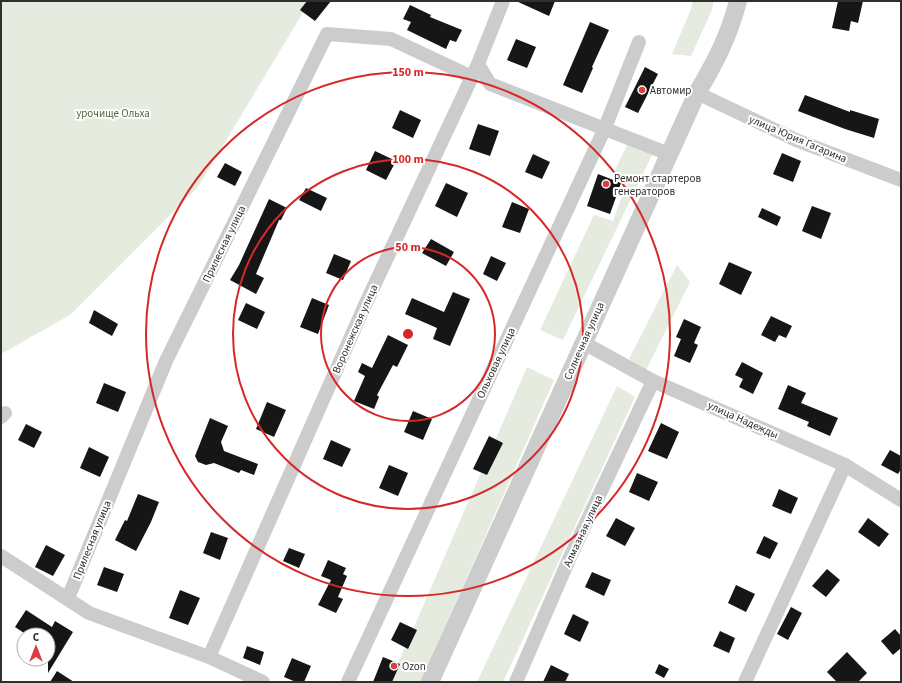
<svg xmlns="http://www.w3.org/2000/svg" width="902" height="683" font-family="'Source Sans 3',sans-serif">
	<style>
		.green { fill: #e5ebde }
		.building { fill: #161616 }
		.lines { fill: none; stroke-linecap: round; stroke-linejoin: round }
		.minor { stroke: #ccc; stroke-width: 14 }
		.tertiary { stroke: #ccc; stroke-width: 18 }
		.ring { fill: none; stroke: #d62828; stroke-width: 2 }
		.poi-dot { fill: #db3d43; stroke: #fff; stroke-width: 1.5 }
		.labels { text-anchor: middle; dominant-baseline: central; stroke-width: 4; stroke-linejoin: round; paint-order: stroke }
		.poi-label { font-size: 11px; fill: #2f2f2f; stroke: #fff; text-anchor: start }
		.park-label { font-size: 11px; fill: #51683f; stroke: #fff }
		.street-label { font-size: 11px; fill: #2f2f2f; stroke: #fff }
		.centre { fill: #d62828; stroke: #fff; stroke-width: 2 }
		.ring-label { font-size: 12px; text-anchor: middle; font-weight: bold; fill: #d62828; stroke: #fff; stroke-width: 4; stroke-linejoin: round; paint-order: stroke }
	</style>
	<rect width="100%" height="100%" fill="#fff"/>
	<!-- green -->
	<path class="green" d="M 1,1 L 310,1 L 198,187 L 70,315 L 1,354 Z
		M 693,1 L 714,1 L 712,10 L 691,56 L 672,54 L 691,9 Z
		M 627,145 L 652,155 L 563,340 L 540,330 L 594,215 L 613,221 L 628,180 L 614,172 Z
		M 677,265 L 690,282 L 646,370 L 629,359 Z
		M 527,367 L 554,380 L 421,682 L 390,682 Z
		M 617,386 L 635,397 L 503,682 L 477,682 Z"/>
	<!-- building -->
	<path class="building" d="M 307,1 L 331,1 L 315,21 L 300,10 Z
		M 516,1 L 555,1 L 549,16 Z
		M 838,1 L 863,1 L 858,23 L 851,21 L 849,31 L 832,28 Z
		M 410,5 L 431,15 L 430,17 L 462,30 L 456,42 L 450,40 L 446,49 L 407,30 L 411,22 L 403,19 Z
		M 590,22 L 609,30 L 592,67 L 593,68 L 582,93 L 563,85 Z
		M 516,39 L 536,47 L 527,68 L 507,60 Z
		M 645,67 L 658,74 L 638,113 L 625,107 Z
		M 805,95 L 850,112 L 850,110 L 879,119 L 874,138 L 845,129 L 798,111 Z
		M 400,110 L 421,120 L 413,138 L 392,128 Z
		M 478,124 L 499,131 L 490,156 L 469,149 Z
		M 375,151 L 396,161 L 386,180 L 366,170 Z
		M 782,153 L 801,161 L 793,182 L 773,174 Z
		M 533,154 L 550,162 L 542,179 L 525,172 Z
		M 225,163 L 242,172 L 235,186 L 217,177 Z
		M 598,174 L 621,183 L 610,214 L 587,206 Z
		M 446,183 L 468,193 L 457,217 L 435,206 Z
		M 306,188 L 327,198 L 321,211 L 299,200 Z
		M 269,199 L 287,208 L 281,220 L 279,220 L 256,274 L 264,278 L 256,294 L 230,280 L 239,265 Z
		M 512,202 L 529,209 L 520,233 L 502,227 Z
		M 812,206 L 831,213 L 821,239 L 802,231 Z
		M 762,208 L 781,217 L 777,226 L 758,217 Z
		M 431,239 L 454,252 L 446,266 L 422,253 Z
		M 334,254 L 351,261 L 343,280 L 326,273 Z
		M 491,256 L 506,263 L 497,281 L 483,274 Z
		M 729,262 L 752,272 L 741,295 L 719,284 Z
		M 453,292 L 470,299 L 450,346 L 433,339 L 437,328 L 405,314 L 412,298 L 444,312 Z
		M 312,298 L 329,305 L 318,334 L 300,327 Z
		M 246,303 L 265,312 L 257,329 L 238,320 Z
		M 94,310 L 118,324 L 112,336 L 89,323 Z
		M 771,316 L 792,326 L 786,338 L 779,335 L 775,342 L 761,335 Z
		M 684,319 L 701,327 L 694,343 L 698,345 L 690,363 L 674,356 L 681,339 L 676,337 Z
		M 388,335 L 408,345 L 397,367 L 393,365 L 377,395 L 379,397 L 374,409 L 354,401 L 365,376 L 358,372 L 362,363 L 372,368 Z
		M 742,362 L 763,373 L 753,394 L 739,387 L 743,379 L 735,375 Z
		M 104,383 L 126,392 L 118,412 L 96,403 Z
		M 788,385 L 806,393 L 801,403 L 838,418 L 830,436 L 807,426 L 809,422 L 778,409 Z
		M 267,402 L 286,410 L 274,437 L 256,429 Z
		M 413,411 L 432,419 L 423,440 L 404,432 Z
		M 210,418 L 228,426 L 221,442 L 224,451 L 258,464 L 254,475 L 241,470 L 239,473 L 214,463 L 206,465 L 198,462 L 195,456 Z
		M 661,423 L 679,432 L 667,459 L 648,451 Z
		M 26,424 L 42,432 L 34,448 L 18,440 Z
		M 489,436 L 503,443 L 487,475 L 473,469 Z
		M 331,440 L 351,449 L 342,467 L 323,459 Z
		M 89,447 L 109,457 L 100,477 L 80,468 Z
		M 890,450 L 901,456 L 901,469 L 898,474 L 881,465 Z
		M 389,465 L 408,473 L 398,496 L 379,488 Z
		M 637,473 L 658,482 L 649,501 L 629,492 Z
		M 779,489 L 798,498 L 791,514 L 772,506 Z
		M 138,494 L 159,502 L 151,522 L 136,551 L 115,540 L 125,520 L 127,521 Z
		M 616,518 L 635,528 L 625,546 L 606,536 Z
		M 868,518 L 889,534 L 879,547 L 858,532 Z
		M 211,532 L 228,538 L 220,560 L 203,553 Z
		M 764,536 L 778,543 L 770,559 L 756,553 Z
		M 46,545 L 65,555 L 53,576 L 35,567 Z
		M 289,548 L 305,554 L 299,568 L 283,561 Z
		M 328,560 L 346,568 L 343,574 L 347,576 L 338,597 L 343,599 L 336,613 L 318,605 L 331,580 L 321,576 Z
		M 104,567 L 124,574 L 117,592 L 97,585 Z
		M 827,569 L 840,580 L 826,597 L 812,586 Z
		M 592,572 L 611,580 L 604,596 L 585,587 Z
		M 736,585 L 755,594 L 746,612 L 728,603 Z
		M 180,590 L 200,598 L 188,625 L 169,618 Z
		M 791,607 L 802,613 L 788,640 L 777,634 Z
		M 26,610 L 52,627 L 55,621 L 73,632 L 48,673 L 48,635 L 27,635 L 15,627 Z
		M 573,614 L 589,622 L 580,642 L 564,634 Z
		M 400,622 L 417,630 L 408,649 L 391,640 Z
		M 895,629 L 901,636 L 901,648 L 893,655 L 881,641 Z
		M 720,631 L 735,638 L 729,653 L 713,646 Z
		M 247,646 L 264,652 L 260,665 L 243,658 Z
		M 847,652 L 867,673 L 858,682 L 837,682 L 827,672 Z
		M 383,657 L 400,664 L 392,682 L 373,682 Z
		M 292,658 L 311,666 L 304,682 L 296,682 L 284,677 Z
		M 659,664 L 669,669 L 664,678 L 655,673 Z
		M 551,665 L 569,674 L 565,682 L 543,682 Z
		M 57,671 L 74,682 L 50,682 Z"/>
	<g class="lines">
		<!-- minor -->
		<path class="minor" d="M 478,64 L 490,84 L 669,154
			M 697,93 L 796,140 L 901,180
			M 584,343 L 653,381 L 845,465 L 901,500
			M 1,417 L 5,413
			M 1,556 L 89,613 L 209,657 L 263,682
			M 68,598 L 166,361 L 327,34 L 391,39 L 472,77
			M 209,657 L 365,305 L 478,64 L 503,1
			M 348,682 L 604,130 L 639,42
			M 516,682 L 570,557 L 653,381
			M 745,682 L 845,465"/>
		<!-- tertiary -->
		<path class="tertiary" d="M 430,682 L 697,93 C 715,63 729,36 738,1"/>
	</g>
	<!-- distance rings -->
	<g class="ring">
		<circle cx="408" cy="334" r="87"/>
		<circle cx="408" cy="334" r="175"/>
		<circle cx="408" cy="334" r="262"/>
	</g>
	<!-- markers -->
	<g class="poi-dot">
		<circle cx="642" cy="90" r="4"/>
		<circle cx="606" cy="184" r="4"/>
		<circle cx="394" cy="666" r="4"/>
	</g>
	<g class="labels">
		<!-- poi labels -->
		<g class="poi-label">
			<text x="650" y="90">Автомир</text>
			<text x="614" y="178">Ремонт стартеров<tspan x="614" dy="13">генераторов</tspan></text>
			<text x="402" y="666">Ozon</text>
		</g>
		<!-- park labels -->
		<g class="park-label">
			<text x="113" y="113">урочище Ольха</text>
		</g>
		<!-- street labels -->
		<g class="street-label">
			<text transform="translate(798 139) rotate(23)">улица Юрия Гагарина</text>
			<text transform="translate(224 244) rotate(-64)">Прилесная улица</text>
			<text transform="translate(355 329) rotate(-66)">Воронежская улица</text>
			<text transform="translate(584 341) rotate(-66)">Солнечная улица</text>
			<text transform="translate(496 363) rotate(-65)">Ольховая улица</text>
			<text transform="translate(743 420) rotate(24)">улица Надежды</text>
			<text transform="translate(583 531) rotate(-65)">Алмазная улица</text>
			<text transform="translate(92 540) rotate(-68)">Прилесная улица</text>
		</g>
	</g>
	<circle cx="408" cy="334" r="6" class="centre"/>
	<g class="ring-label">
		<text x="408" y="76">150 m</text>
		<text x="408" y="163">100 m</text>
		<text x="408" y="251">50 m</text>
	</g>
	<!-- border -->
	<rect width="902" height="683" fill="none" stroke="#2f2f2f" stroke-width="4"/>
	<!-- north arrow -->
	<g transform="translate(36 647)"><circle r="19" fill="#ffffff" stroke="#acacac"/>
	<path d="M0-3L7 15L0 10L-7 15Z" fill="#db3d43"/>
	<text y="-6" font-size="11" font-weight="bold" text-anchor="middle" fill="#2f2f2f">С</text>
	</g>
</svg>
